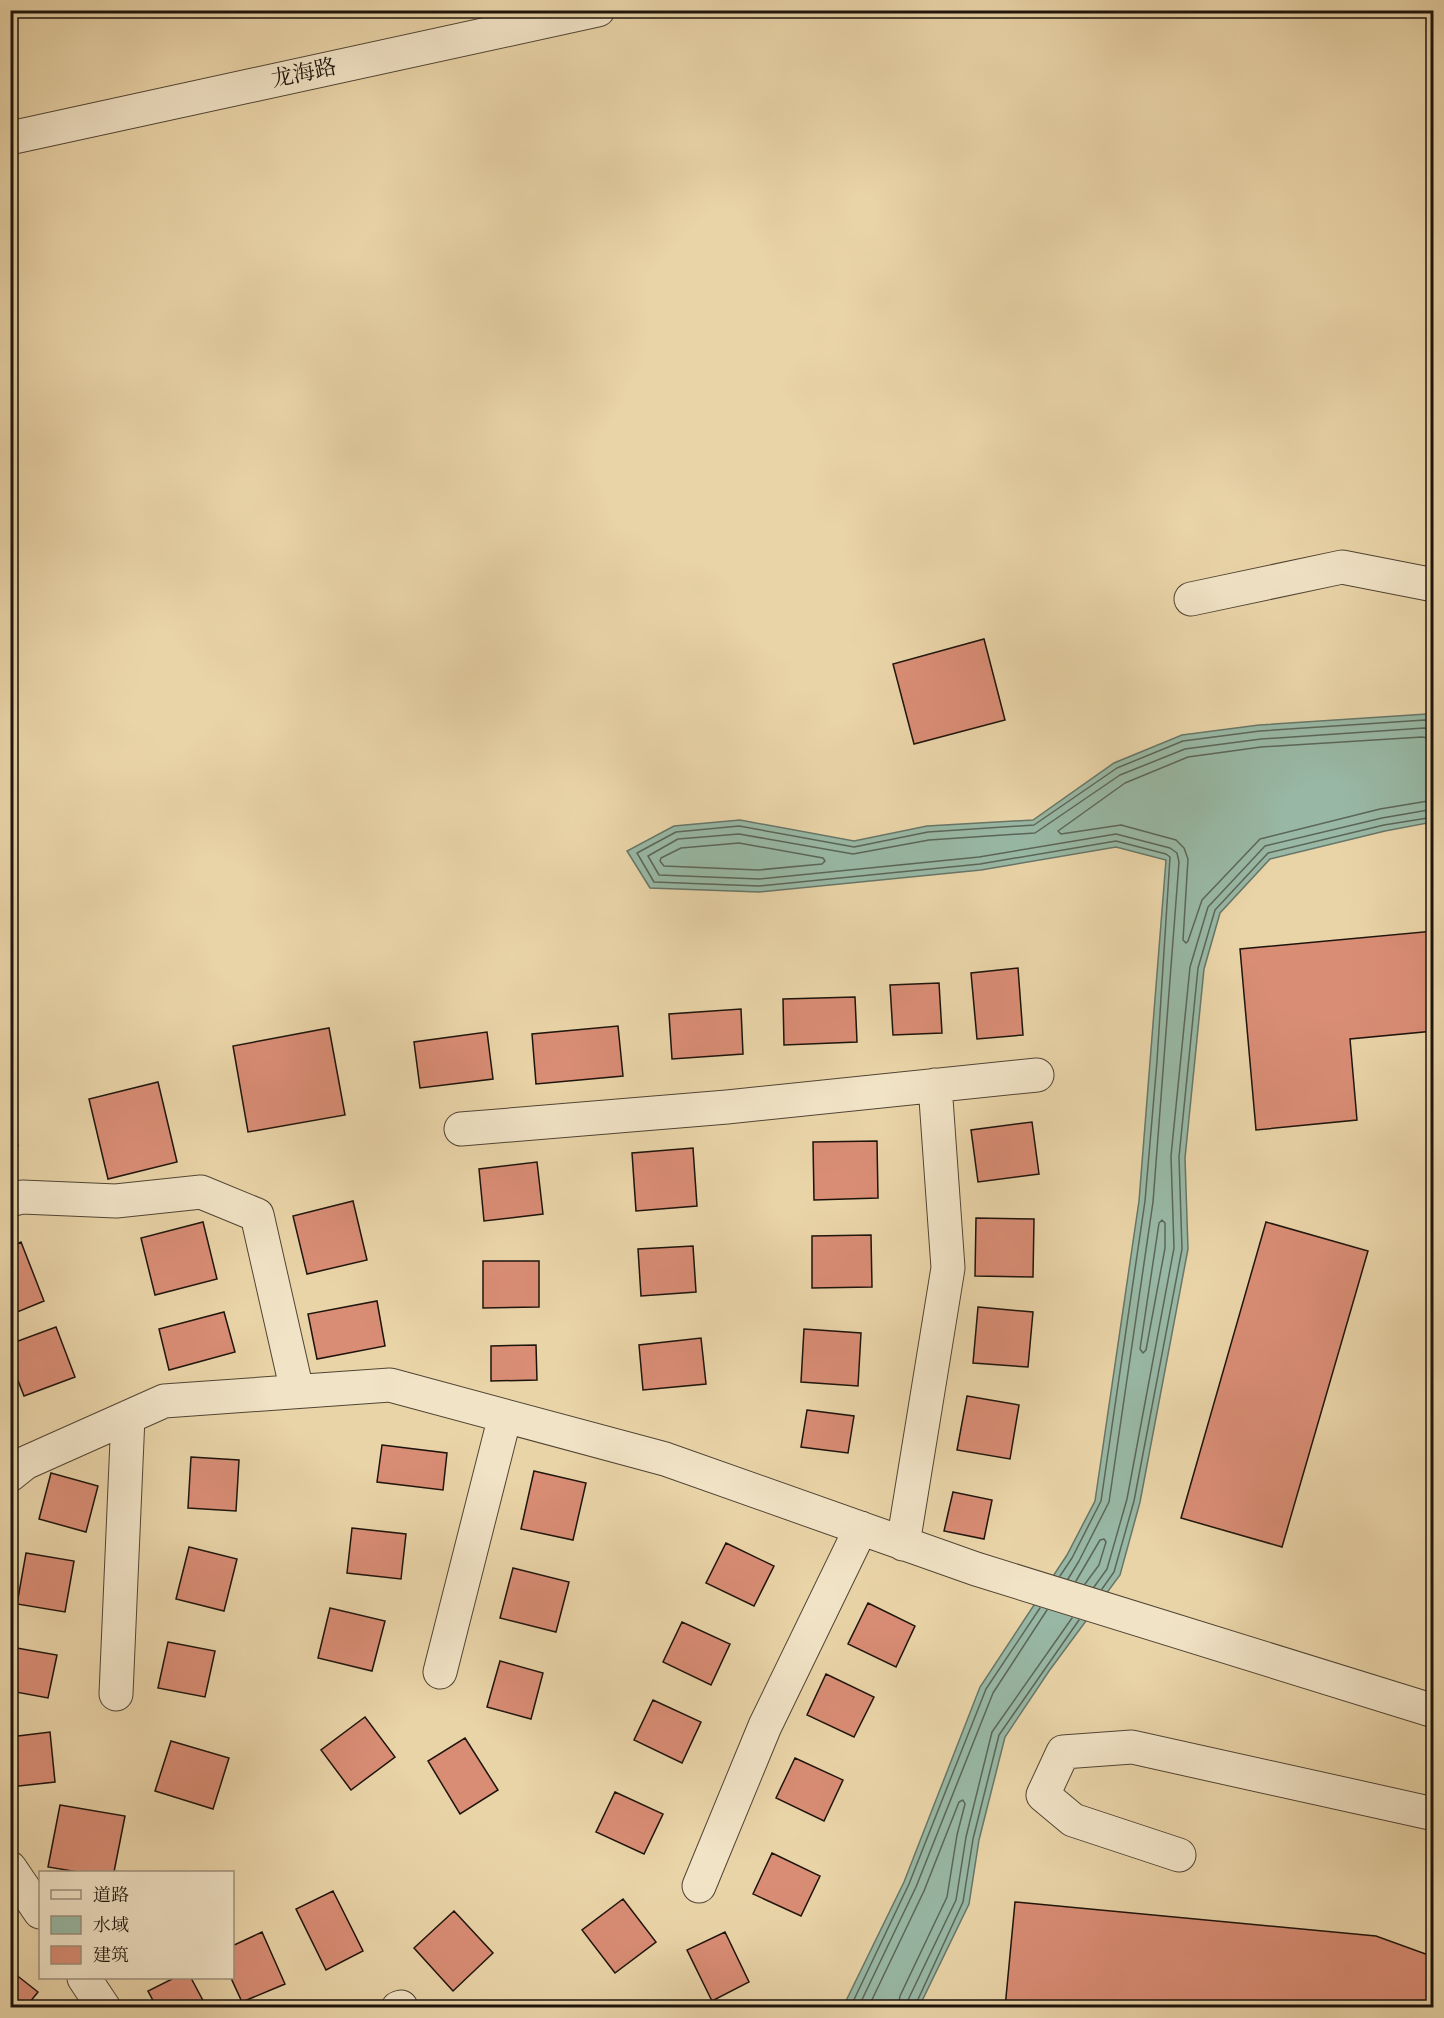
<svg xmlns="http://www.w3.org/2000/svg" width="1444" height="2018" font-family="'IM FELL English','Noto Serif SC',serif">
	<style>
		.water { fill: #98b8a5; stroke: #677668; stroke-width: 1.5 }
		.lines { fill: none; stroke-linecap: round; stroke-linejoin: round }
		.shore { stroke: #5b6658; stroke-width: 1.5 }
		.building { fill: #d98d75; stroke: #1e140c; stroke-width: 1.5 }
		.minor-casing { stroke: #514433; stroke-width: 35 }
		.minor { stroke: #f1e3c6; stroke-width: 33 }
		.labels { text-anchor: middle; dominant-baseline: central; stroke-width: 4.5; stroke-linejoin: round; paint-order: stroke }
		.street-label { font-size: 22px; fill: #1e140c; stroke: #f1e3c6 }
	</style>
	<rect width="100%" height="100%" fill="#e9d4a8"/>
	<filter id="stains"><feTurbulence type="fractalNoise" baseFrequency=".00333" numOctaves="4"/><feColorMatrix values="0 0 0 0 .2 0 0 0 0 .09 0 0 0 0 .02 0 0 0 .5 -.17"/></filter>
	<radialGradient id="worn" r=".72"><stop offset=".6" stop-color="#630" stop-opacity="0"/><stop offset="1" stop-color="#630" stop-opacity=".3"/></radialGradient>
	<!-- water -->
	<path class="water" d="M 1427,714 L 1433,717 L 1433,822 L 1385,831 L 1270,859 L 1220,913 L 1204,969 L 1185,1158 L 1188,1249 L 1140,1502 L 1120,1575 L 1049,1671 L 1005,1737 L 979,1840 L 969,1904 L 919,2007 L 843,2007 L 904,1882 L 980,1687 L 1067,1555 L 1095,1501 L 1139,1201 L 1166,860 L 1116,847 L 981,870 L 759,892 L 650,888 L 627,851 L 674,826 L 740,820 L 854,841 L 927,826 L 1033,820 L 1114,763 L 1182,735 L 1259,725 Z"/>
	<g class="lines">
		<!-- shore -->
		<path class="shore" d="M 1434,739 L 1422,737 L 1261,747 L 1188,757 L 1125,783 L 1058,831 L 1061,834 L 1121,825 L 1176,840 L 1184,848 L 1188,859 L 1183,940 L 1186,943 L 1188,941 L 1202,900 L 1260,839 L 1380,809 L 1434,800
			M 739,843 L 823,858 L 825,861 L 822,864 L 758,870 L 664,866 L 660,861 L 661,858 L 681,848 Z
			M 1162,1220 L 1165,1223 L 1165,1248 L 1146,1350 L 1143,1353 L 1140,1349 L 1159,1223 Z
			M 1060,1576 L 1072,1558 L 1101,1501 L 1145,1201 L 1157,1061 L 1170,857 L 1166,854 L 1116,841 L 980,864 L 759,886 L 654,882 L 637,853 L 676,832 L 739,826 L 854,847 L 928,832 L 1034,825 L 1117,768 L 1183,741 L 1260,731 L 1425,720 L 1434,722
			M 1068,1579 L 1079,1561 L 1109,1502 L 1153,1202 L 1179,862 L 1177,853 L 1170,848 L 1116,834 L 979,857 L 759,879 L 659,875 L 648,856 L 678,839 L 739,834 L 853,854 L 929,840 L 1035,833 L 1120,775 L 1185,749 L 1261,739 L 1424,728 L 1434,730
			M 1076,1581 L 1100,1540 L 1104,1539 L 1106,1542 L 1099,1565 L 1085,1584
			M 1094,1587 L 1107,1569 L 1127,1499 L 1174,1248 L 1171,1156 L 1190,967 L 1208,907 L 1265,846 L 1382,818 L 1434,809
			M 1102,1589 L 1114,1572 L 1134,1501 L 1182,1249 L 1179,1157 L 1198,968 L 1215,910 L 1268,853 L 1384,825 L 1434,817
			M 850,2008 L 909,1884 L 986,1689 L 1040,1608
			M 858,2008 L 916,1887 L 993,1693 L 1047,1610
			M 868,2008 L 924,1891 L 959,1802 L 963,1800 L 965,1804 L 957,1835 L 947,1897 L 900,1996 L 898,2008
			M 907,2008 L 908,2000 L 956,1900 L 966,1837 L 992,1732 L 1072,1618
			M 914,2008 L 963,1902 L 973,1839 L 999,1735 L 1079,1620"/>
	</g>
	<!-- building -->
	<path class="building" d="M 984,639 L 1005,720 L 914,744 L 893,664 Z
		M 1434,931 L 1434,1031 L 1350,1039 L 1357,1120 L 1256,1130 L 1240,949 Z
		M 1018,968 L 1023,1035 L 977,1039 L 971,973 Z
		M 939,983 L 942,1033 L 893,1035 L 890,985 Z
		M 855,997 L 857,1042 L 784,1045 L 783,999 Z
		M 741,1009 L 743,1054 L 672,1059 L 669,1014 Z
		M 618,1026 L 623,1076 L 536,1084 L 532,1034 Z
		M 329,1028 L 345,1115 L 248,1132 L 233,1046 Z
		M 487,1032 L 493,1079 L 420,1088 L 414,1042 Z
		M 158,1082 L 177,1162 L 108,1179 L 89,1099 Z
		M 10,1113 L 18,1146 L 10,1148 Z
		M 1032,1122 L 1039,1174 L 978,1182 L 971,1130 Z
		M 877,1141 L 878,1198 L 814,1200 L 813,1142 Z
		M 693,1148 L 697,1206 L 636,1211 L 632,1153 Z
		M 537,1162 L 543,1214 L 484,1221 L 479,1169 Z
		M 353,1201 L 367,1260 L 307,1274 L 293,1216 Z
		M 976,1218 L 1034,1219 L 1033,1277 L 975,1276 Z
		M 203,1222 L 217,1279 L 155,1295 L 141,1238 Z
		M 1266,1222 L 1368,1251 L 1282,1547 L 1181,1518 Z
		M 871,1235 L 872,1287 L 812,1288 L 812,1236 Z
		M 21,1242 L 44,1301 L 10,1315 L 10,1247 Z
		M 693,1246 L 696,1292 L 641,1296 L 638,1249 Z
		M 483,1261 L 539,1261 L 539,1307 L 483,1308 Z
		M 377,1301 L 385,1346 L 317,1359 L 308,1314 Z
		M 978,1307 L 1033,1312 L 1028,1367 L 973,1363 Z
		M 224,1312 L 235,1352 L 169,1370 L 159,1329 Z
		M 56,1327 L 75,1377 L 24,1396 L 10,1360 L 10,1344 Z
		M 804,1329 L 861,1333 L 858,1386 L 801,1382 Z
		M 701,1338 L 706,1384 L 643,1390 L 639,1345 Z
		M 536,1345 L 537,1380 L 491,1381 L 491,1346 Z
		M 967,1396 L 1019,1405 L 1010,1459 L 957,1450 Z
		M 807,1410 L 854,1416 L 848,1453 L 801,1447 Z
		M 382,1445 L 447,1453 L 443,1490 L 377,1482 Z
		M 191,1457 L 239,1460 L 236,1511 L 188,1508 Z
		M 534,1471 L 586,1483 L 573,1540 L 521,1529 Z
		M 51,1473 L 98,1486 L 86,1532 L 39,1519 Z
		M 953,1492 L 992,1500 L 984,1539 L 944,1531 Z
		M 352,1528 L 406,1534 L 401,1579 L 347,1573 Z
		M 726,1543 L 774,1566 L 754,1606 L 706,1583 Z
		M 189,1547 L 237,1559 L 224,1611 L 176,1599 Z
		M 26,1553 L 74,1561 L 65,1612 L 17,1604 Z
		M 513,1568 L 569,1582 L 556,1632 L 500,1618 Z
		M 868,1603 L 915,1626 L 896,1667 L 848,1644 Z
		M 330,1608 L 385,1621 L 372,1671 L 318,1658 Z
		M 682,1622 L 730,1644 L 711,1685 L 663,1662 Z
		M 168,1642 L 215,1651 L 205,1697 L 158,1688 Z
		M 11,1647 L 57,1655 L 48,1698 L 10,1691 Z
		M 500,1661 L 543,1673 L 531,1719 L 487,1707 Z
		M 826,1674 L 874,1697 L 854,1737 L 807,1715 Z
		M 653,1700 L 701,1722 L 682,1763 L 634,1740 Z
		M 365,1717 L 395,1757 L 351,1790 L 321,1750 Z
		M 50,1732 L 55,1782 L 10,1787 L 10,1737 Z
		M 465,1738 L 498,1790 L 460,1814 L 428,1761 Z
		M 171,1741 L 229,1758 L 213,1809 L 155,1791 Z
		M 795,1758 L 843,1780 L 824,1821 L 776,1798 Z
		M 615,1792 L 663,1814 L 644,1854 L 596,1832 Z
		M 60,1805 L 125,1816 L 114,1872 L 78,1872 L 48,1867 Z
		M 772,1853 L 820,1876 L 801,1916 L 753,1894 Z
		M 333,1891 L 363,1951 L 326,1970 L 296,1909 Z
		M 623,1899 L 656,1942 L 615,1973 L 582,1930 Z
		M 1015,1902 L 1376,1936 L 1434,1957 L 1434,2008 L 1005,2008 Z
		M 454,1911 L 493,1953 L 453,1991 L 414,1948 Z
		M 262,1932 L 285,1984 L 242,2002 L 231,1978 L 232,1946 Z
		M 725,1932 L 749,1982 L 712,2001 L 687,1950 Z
		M 10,1970 L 38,1992 L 25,2008 L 10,2008 Z
		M 174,1978 L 191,1978 L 207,2008 L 157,2008 L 148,1991 Z"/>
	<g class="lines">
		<!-- minor casing -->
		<g class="minor-casing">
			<path id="minor" d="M 10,138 L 598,10
				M 1191,599 L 1342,567 L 1434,585
				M 461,1129 L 727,1107 L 1037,1075
				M 10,1200 L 22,1197 L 116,1201 L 201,1192 L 257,1215 L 297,1391
				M 10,1475 L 25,1463 L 164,1401 L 390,1385 L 665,1459 L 976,1569 L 1434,1711
				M 903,1544 L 948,1268 L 935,1085
				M 440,1672 L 505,1416
				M 116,1694 L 128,1417
				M 1179,1855 L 1073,1820 L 1043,1795 L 1063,1752 L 1132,1747 L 1434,1814
				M 10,1868 L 40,1912
				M 699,1886 L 765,1726 L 861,1528
				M 84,1978 L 104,2008
				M 398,2008 L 401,2007"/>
		</g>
		<!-- minor -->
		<use href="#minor" class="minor"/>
	</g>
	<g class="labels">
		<!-- street labels -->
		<g class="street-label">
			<text transform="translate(304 74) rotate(-12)">龙海路</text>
		</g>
	</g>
	<!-- margin -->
	<rect width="1444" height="2018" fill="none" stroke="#e9d4a8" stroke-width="36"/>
	<rect x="12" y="12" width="1420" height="1994" fill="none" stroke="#1e140c" stroke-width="3"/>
	<rect x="18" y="18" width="1408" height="1982" fill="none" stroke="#1e140c" stroke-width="1.5"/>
	<!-- legend -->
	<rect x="39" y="1871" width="195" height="108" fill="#f1e3c6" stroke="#9d907c" stroke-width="1.5"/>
	<rect x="51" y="1890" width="30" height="9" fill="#f1e3c6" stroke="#9d907c" stroke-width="1.5"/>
	<text x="93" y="1901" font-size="18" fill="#1e140c">道路</text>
	<rect x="51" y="1916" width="30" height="18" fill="#98b8a5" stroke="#9d907c" stroke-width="1.5"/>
	<text x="93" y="1931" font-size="18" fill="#1e140c">水域</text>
	<rect x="51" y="1946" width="30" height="18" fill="#d98d75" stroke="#9d907c" stroke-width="1.5"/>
	<text x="93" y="1961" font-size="18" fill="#1e140c">建筑</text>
	<rect width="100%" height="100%" filter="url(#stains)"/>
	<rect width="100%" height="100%" fill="url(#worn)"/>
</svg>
